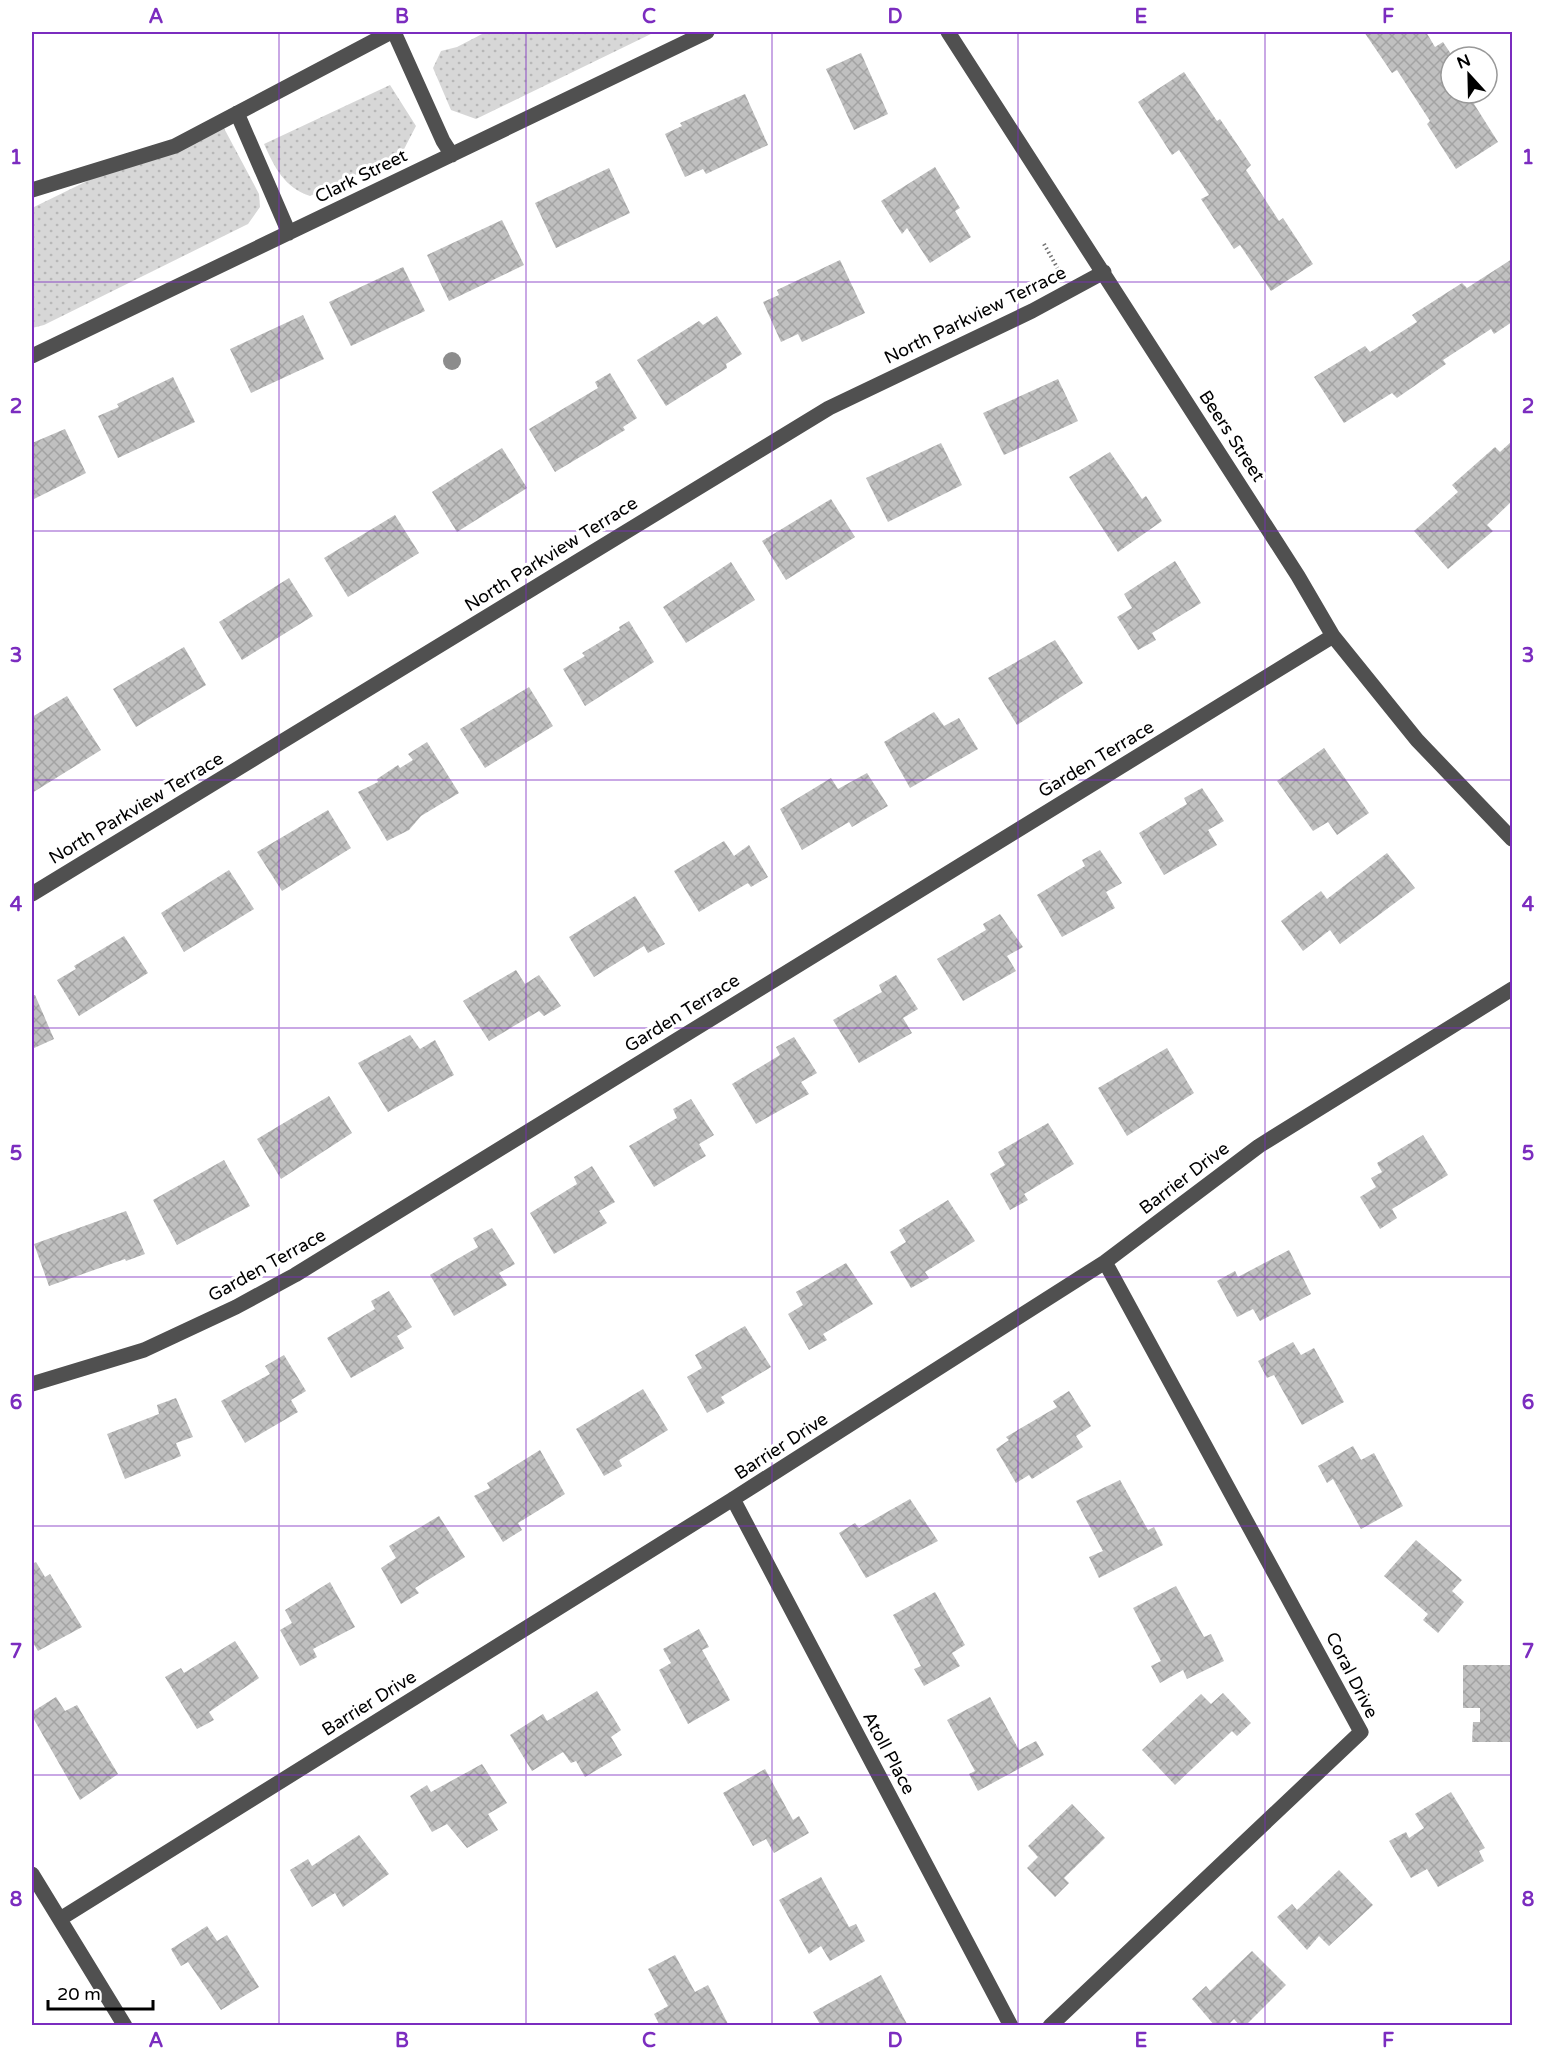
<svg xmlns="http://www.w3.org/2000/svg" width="1544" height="2057" font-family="'Varela Round',sans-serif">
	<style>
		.grass { fill: url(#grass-dots) }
		.building { fill: url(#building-cross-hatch) }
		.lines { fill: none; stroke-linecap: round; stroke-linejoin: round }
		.path { stroke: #727272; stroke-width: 4; stroke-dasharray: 1.5 3; stroke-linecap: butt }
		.minor { stroke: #505050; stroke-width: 15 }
		.tree { fill: #8c8c8c }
		.grid { fill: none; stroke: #7b2cbf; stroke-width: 1.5; stroke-opacity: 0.55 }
		.labels { text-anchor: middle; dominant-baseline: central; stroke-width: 6; stroke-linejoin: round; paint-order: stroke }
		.street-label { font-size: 18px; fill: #000; stroke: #fff }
		.neatline { fill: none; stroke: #7b2cbf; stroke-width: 2 }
		.grid-label { font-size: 20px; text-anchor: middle; font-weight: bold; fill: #7b2cbf }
	</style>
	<defs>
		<pattern id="grass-dots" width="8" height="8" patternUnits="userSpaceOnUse" patternTransform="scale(1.5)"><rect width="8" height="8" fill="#d7d7d7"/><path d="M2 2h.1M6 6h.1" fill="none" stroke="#b7b7b7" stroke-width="1.8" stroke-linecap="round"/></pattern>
		<pattern id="building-cross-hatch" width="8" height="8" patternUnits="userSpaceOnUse" patternTransform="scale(1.5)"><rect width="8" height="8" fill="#c0c0c0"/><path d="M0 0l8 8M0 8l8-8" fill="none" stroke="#a3a3a3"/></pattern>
	</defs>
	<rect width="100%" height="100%" fill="#fff"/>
	<!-- grass -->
	<path class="grass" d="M 486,32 L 655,32 L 476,119 L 451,110 L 433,68 L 441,51 L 457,47 Z
		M 390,85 L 416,126 L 402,153 L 310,196 C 284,187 275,168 264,144 Z
		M 218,117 L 259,194 L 260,207 L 248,224 L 44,325 L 32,328 L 32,208 Z"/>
	<!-- building -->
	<path class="building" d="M 1364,32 L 1426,32 L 1435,47 L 1443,42 L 1453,57 L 1451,93 L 1473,93 L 1469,96 L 1498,142 L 1456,169 L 1427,124 L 1430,121 L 1397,70 L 1392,73 Z
		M 861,53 L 888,114 L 854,130 L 826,69 Z
		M 1184,72 L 1217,121 L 1220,119 L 1251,165 L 1246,170 L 1279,221 L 1283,218 L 1313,264 L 1271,291 L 1240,245 L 1234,249 L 1201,199 L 1209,195 L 1179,150 L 1172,155 L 1138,102 Z
		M 745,94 L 768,145 L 706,174 L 703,169 L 685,177 L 665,134 L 682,126 L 680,123 Z
		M 935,167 L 960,208 L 955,211 L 971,237 L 930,263 L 907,228 L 902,234 L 881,201 Z
		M 609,168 L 630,213 L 556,248 L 535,203 Z
		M 502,220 L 524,265 L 449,301 L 427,255 Z
		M 1512,259 L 1512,322 L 1494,334 L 1491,329 L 1443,360 L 1446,364 L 1397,398 L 1392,393 L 1344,423 L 1314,377 L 1365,346 L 1370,352 L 1417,322 L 1412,315 L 1462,283 L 1467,288 Z
		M 840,260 L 865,313 L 802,342 L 798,334 L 781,342 L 763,302 L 779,295 L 777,290 Z
		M 403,267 L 425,311 L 351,346 L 329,302 Z
		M 303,315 L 324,359 L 251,393 L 230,349 Z
		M 717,316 L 742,354 L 726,364 L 727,368 L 666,406 L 637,360 L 699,321 L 703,325 Z
		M 610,373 L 637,418 L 623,427 L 625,430 L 555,472 L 529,429 L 598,388 L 595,382 Z
		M 173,377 L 195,422 L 118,458 L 98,416 L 119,407 L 117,404 Z
		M 1058,379 L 1078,421 L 1004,455 L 983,413 Z
		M 65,429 L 86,473 L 32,500 L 32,443 Z
		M 1512,441 L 1512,501 L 1487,525 L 1493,531 L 1448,569 L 1414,531 L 1458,492 L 1452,485 L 1495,447 L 1500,452 Z
		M 941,443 L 962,485 L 888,522 L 866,478 Z
		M 502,448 L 527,488 L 457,532 L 432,492 Z
		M 1110,452 L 1142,499 L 1146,496 L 1162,521 L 1118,552 L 1069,477 Z
		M 831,499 L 855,537 L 786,580 L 762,541 Z
		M 395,515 L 419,553 L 348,597 L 324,558 Z
		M 1175,561 L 1201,603 L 1152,633 L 1156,640 L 1138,650 L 1117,617 L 1132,608 L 1124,594 Z
		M 731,562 L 755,600 L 686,643 L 663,607 Z
		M 289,578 L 313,616 L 242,660 L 219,622 Z
		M 629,621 L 654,662 L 585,706 L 563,669 L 585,656 L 582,653 L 620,630 L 619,627 Z
		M 1055,640 L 1083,683 L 1017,725 L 988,678 Z
		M 184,647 L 206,685 L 136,727 L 113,689 Z
		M 529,687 L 553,726 L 485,768 L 460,729 Z
		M 67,696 L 101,750 L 32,793 L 32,717 Z
		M 934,712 L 944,726 L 959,718 L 978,749 L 910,788 L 884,742 Z
		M 427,742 L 459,793 L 421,816 L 409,830 L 387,841 L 358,792 L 378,782 L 377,779 L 398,765 L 400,768 L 413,760 L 408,754 Z
		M 1324,748 L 1369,813 L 1337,835 L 1328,822 L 1313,831 L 1277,781 Z
		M 867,773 L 888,806 L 852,827 L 849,822 L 802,850 L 780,809 L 831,778 L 838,789 Z
		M 1202,788 L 1224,821 L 1208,830 L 1217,845 L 1164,875 L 1139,833 L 1187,804 L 1184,798 Z
		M 328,810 L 351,848 L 282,891 L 257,852 Z
		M 724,841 L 734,856 L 749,845 L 768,877 L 751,887 L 748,883 L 699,912 L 674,871 Z
		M 1100,850 L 1122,883 L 1106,892 L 1115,908 L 1062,937 L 1037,895 L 1085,866 L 1082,860 Z
		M 1387,853 L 1415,888 L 1340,944 L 1330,930 L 1303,951 L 1281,921 L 1321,891 L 1327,899 Z
		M 229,870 L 254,909 L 184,952 L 161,913 Z
		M 635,896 L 665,944 L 648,953 L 644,946 L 594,977 L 569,937 Z
		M 1000,914 L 1023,947 L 1007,956 L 1016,971 L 963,1001 L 937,959 L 986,930 L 983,924 Z
		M 124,936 L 148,973 L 79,1016 L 57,980 L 76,969 L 74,966 Z
		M 516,970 L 525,984 L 539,975 L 561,1006 L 544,1016 L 539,1011 L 489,1041 L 463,1001 Z
		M 896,975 L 918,1009 L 903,1018 L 912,1033 L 859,1063 L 833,1020 L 882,992 L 879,985 Z
		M 35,995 L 54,1039 L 32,1049 L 32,996 Z
		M 410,1035 L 420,1049 L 435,1040 L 454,1075 L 388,1112 L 358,1063 Z
		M 794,1037 L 817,1073 L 801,1082 L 809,1094 L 756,1124 L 732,1084 L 780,1055 L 776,1047 Z
		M 1167,1048 L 1194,1093 L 1127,1136 L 1098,1088 Z
		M 329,1096 L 352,1133 L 281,1179 L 257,1139 Z
		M 691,1099 L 714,1135 L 699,1144 L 706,1156 L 654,1187 L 629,1146 L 677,1118 L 673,1109 Z
		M 1048,1123 L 1074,1164 L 1024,1194 L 1028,1200 L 1010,1210 L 990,1174 L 1005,1165 L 998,1152 Z
		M 1423,1135 L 1448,1175 L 1392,1209 L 1397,1218 L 1380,1229 L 1360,1197 L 1376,1187 L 1371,1178 L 1382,1172 L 1377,1163 Z
		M 224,1160 L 250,1206 L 177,1245 L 153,1200 Z
		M 592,1166 L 615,1202 L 599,1211 L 607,1223 L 554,1254 L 530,1213 L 577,1184 L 574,1177 Z
		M 948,1200 L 975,1241 L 925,1272 L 929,1278 L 911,1288 L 890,1252 L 906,1242 L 899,1230 Z
		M 126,1211 L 145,1254 L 126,1261 L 125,1259 L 49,1286 L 34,1244 Z
		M 492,1228 L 515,1264 L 499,1273 L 507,1285 L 454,1316 L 430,1275 L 478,1247 L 473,1238 Z
		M 1289,1250 L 1311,1294 L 1260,1321 L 1253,1309 L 1237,1317 L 1217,1281 L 1235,1271 L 1238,1277 Z
		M 846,1263 L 873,1304 L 823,1334 L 827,1340 L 809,1350 L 788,1314 L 803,1305 L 796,1292 Z
		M 389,1291 L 412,1327 L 397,1336 L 404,1348 L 351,1378 L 327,1338 L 375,1309 L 371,1301 Z
		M 745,1326 L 771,1367 L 721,1397 L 725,1403 L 707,1413 L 687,1377 L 702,1368 L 695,1355 Z
		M 1293,1342 L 1301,1355 L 1314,1348 L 1344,1402 L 1302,1425 L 1274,1375 L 1267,1378 L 1258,1361 Z
		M 284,1355 L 306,1391 L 291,1400 L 298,1412 L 245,1443 L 221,1401 L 270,1374 L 265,1366 Z
		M 643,1389 L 668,1430 L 619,1460 L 622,1466 L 604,1476 L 576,1429 Z
		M 1069,1391 L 1091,1426 L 1076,1436 L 1083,1447 L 1032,1479 L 1029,1475 L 1016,1483 L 996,1449 L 1009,1440 L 1006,1437 L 1057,1407 L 1053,1401 Z
		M 176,1398 L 193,1437 L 176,1443 L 181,1456 L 125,1479 L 107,1434 L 159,1414 L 157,1405 Z
		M 1353,1446 L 1361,1460 L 1374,1453 L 1403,1506 L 1361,1529 L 1333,1479 L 1327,1483 L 1318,1466 Z
		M 540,1450 L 565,1494 L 518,1523 L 522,1530 L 503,1542 L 474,1496 L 490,1488 L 487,1483 Z
		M 1120,1480 L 1148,1530 L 1154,1527 L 1163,1545 L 1099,1578 L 1089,1557 L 1103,1551 L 1076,1501 Z
		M 910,1499 L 938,1541 L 866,1578 L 839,1533 L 855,1523 L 859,1528 Z
		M 439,1516 L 465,1557 L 415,1588 L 419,1593 L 401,1604 L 381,1568 L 396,1558 L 389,1546 Z
		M 1416,1540 L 1462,1580 L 1452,1591 L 1464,1602 L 1438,1633 L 1423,1620 L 1428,1614 L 1384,1576 Z
		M 36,1562 L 45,1577 L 50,1574 L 82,1627 L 38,1651 L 32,1641 L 32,1564 Z
		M 330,1582 L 355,1627 L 313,1649 L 317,1657 L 300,1666 L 280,1630 L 292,1623 L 285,1610 Z
		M 1176,1586 L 1204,1637 L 1211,1634 L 1224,1661 L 1187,1679 L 1183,1670 L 1160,1683 L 1151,1666 L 1161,1661 L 1133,1608 Z
		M 935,1592 L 965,1645 L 952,1653 L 960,1666 L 924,1686 L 914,1669 L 921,1666 L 893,1615 Z
		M 699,1629 L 709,1647 L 702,1650 L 730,1700 L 688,1724 L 659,1670 L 671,1663 L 663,1649 Z
		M 235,1641 L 259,1678 L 209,1712 L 214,1720 L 197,1729 L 165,1677 L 181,1668 L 184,1673 Z
		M 1463,1665 L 1512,1665 L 1512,1742 L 1472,1742 L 1473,1722 L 1480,1722 L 1480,1708 L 1463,1708 Z
		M 597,1691 L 621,1730 L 611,1737 L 622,1755 L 585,1777 L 576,1761 L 571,1763 L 563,1752 L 532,1771 L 510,1735 L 543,1714 L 547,1721 Z
		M 1223,1693 L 1251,1723 L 1237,1736 L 1232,1731 L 1175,1785 L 1142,1750 L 1201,1694 L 1211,1704 Z
		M 56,1697 L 65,1711 L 77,1705 L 118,1774 L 80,1800 L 32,1716 L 32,1712 Z
		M 990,1697 L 1019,1750 L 1036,1741 L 1044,1755 L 978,1791 L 969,1774 L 975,1771 L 947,1720 Z
		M 482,1764 L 507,1803 L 488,1814 L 498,1830 L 467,1848 L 447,1824 L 432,1832 L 410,1796 L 427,1785 L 431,1792 Z
		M 765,1769 L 793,1820 L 799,1816 L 809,1833 L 774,1853 L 766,1839 L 753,1846 L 723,1793 Z
		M 1451,1792 L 1485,1848 L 1479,1851 L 1484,1861 L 1438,1887 L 1427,1869 L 1411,1878 L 1389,1841 L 1406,1832 L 1409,1838 L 1424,1828 L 1415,1814 Z
		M 1072,1804 L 1105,1838 L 1064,1878 L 1069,1883 L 1055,1897 L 1027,1868 L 1038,1857 L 1028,1846 Z
		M 359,1835 L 389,1874 L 343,1907 L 335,1893 L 312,1907 L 290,1870 L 308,1859 L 312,1866 Z
		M 1339,1870 L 1373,1905 L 1329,1946 L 1319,1936 L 1307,1950 L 1277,1917 L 1292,1904 L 1297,1910 Z
		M 821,1877 L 849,1927 L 856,1924 L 865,1941 L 830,1961 L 821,1946 L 809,1954 L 779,1900 Z
		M 207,1926 L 217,1941 L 227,1935 L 259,1987 L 221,2010 L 188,1962 L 181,1966 L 171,1949 Z
		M 1252,1951 L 1286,1985 L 1245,2026 L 1240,2026 L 1234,2019 L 1227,2026 L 1215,2026 L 1192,1999 L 1206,1986 L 1210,1991 Z
		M 675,1955 L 695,1992 L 708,1985 L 729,2026 L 660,2026 L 654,2014 L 668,2006 L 648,1969 Z
		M 881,1975 L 907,2024 L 821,2026 L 813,2012 Z"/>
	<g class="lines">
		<!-- path -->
		<path class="path" d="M 1044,244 L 1058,269"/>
		<!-- minor -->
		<path class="minor" d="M 394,32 L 443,141 L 452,155
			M 948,32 L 1298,576 L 1333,636 L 1417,740 L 1512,839
			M 237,113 L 289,233
			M 32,190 L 175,146 L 391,32
			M 32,356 L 707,32
			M 32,894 L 829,408 L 1032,311 L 1104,272
			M 32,1384 L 144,1350 L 236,1307 L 295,1275 L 1333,636
			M 733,1499 L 1011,2026
			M 32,1874 L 125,2026
			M 60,1919 L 733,1499 L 1105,1262 L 1259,1146 L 1512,989
			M 1050,2026 L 1361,1732 L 1105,1262"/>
	</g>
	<!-- trees -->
	<circle class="tree" cx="452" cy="361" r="9"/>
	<!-- grid -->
	<path class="grid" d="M 279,32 L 279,2026M 526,32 L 526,2026M 772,32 L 772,2026M 1018,32 L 1018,2026M 1265,32 L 1265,2026M 32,282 L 1512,282M 32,531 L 1512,531M 32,780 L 1512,780M 32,1028 L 1512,1028M 32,1277 L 1512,1277M 32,1526 L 1512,1526M 32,1775 L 1512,1775"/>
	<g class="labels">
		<!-- street labels -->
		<g class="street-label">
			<text transform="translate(361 176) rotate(-26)">Clark Street</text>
			<text transform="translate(975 315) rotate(-26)">North Parkview Terrace</text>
			<text transform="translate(1232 436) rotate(57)">Beers Street</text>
			<text transform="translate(551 554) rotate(-32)">North Parkview Terrace</text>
			<text transform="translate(1096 759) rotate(-31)">Garden Terrace</text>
			<text transform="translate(136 808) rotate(-31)">North Parkview Terrace</text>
			<text transform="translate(682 1013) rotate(-32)">Garden Terrace</text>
			<text transform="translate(1184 1178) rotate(-37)">Barrier Drive</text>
			<text transform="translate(267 1265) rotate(-29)">Garden Terrace</text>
			<text transform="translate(781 1446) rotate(-33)">Barrier Drive</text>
			<text transform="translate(1352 1675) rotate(63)">Coral Drive</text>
			<text transform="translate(369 1703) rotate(-32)">Barrier Drive</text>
			<text transform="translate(889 1753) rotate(62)">Atoll Place</text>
		</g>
	</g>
	<!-- border -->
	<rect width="1544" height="2057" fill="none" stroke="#ffffff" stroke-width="66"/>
	<!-- north arrow -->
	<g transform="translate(1469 75) rotate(338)"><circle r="28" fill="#ffffff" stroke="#999999" stroke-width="1.5"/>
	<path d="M0-4.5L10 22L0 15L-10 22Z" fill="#000000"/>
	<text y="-9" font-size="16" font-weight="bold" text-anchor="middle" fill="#000000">N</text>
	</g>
	<!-- scale -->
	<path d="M48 2000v9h105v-9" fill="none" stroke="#000000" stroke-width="3"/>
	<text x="57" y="2000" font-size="18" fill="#000000" stroke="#ffffff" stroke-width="4.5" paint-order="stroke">20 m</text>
	<rect x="33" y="33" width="1478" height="1991" class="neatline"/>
	<g class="grid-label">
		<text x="156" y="23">A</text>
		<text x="402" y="23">B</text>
		<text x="649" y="23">C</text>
		<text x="895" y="23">D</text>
		<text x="1141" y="23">E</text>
		<text x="1388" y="23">F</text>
		<text x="16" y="164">1</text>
		<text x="1528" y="164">1</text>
		<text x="16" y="413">2</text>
		<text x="1528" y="413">2</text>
		<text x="16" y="662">3</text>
		<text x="1528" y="662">3</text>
		<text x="16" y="911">4</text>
		<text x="1528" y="911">4</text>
		<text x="16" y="1160">5</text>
		<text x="1528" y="1160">5</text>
		<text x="16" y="1409">6</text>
		<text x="1528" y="1409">6</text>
		<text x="16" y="1658">7</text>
		<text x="1528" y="1658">7</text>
		<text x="16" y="1906">8</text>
		<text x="1528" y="1906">8</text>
		<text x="156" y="2047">A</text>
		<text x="402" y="2047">B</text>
		<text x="649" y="2047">C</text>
		<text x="895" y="2047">D</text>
		<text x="1141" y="2047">E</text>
		<text x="1388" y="2047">F</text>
	</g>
</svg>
